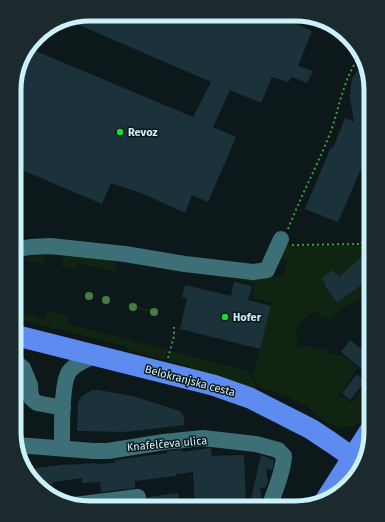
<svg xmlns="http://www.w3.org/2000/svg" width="385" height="522" font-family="'Fira Sans',sans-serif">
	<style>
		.green { fill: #102411; fill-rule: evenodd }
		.building { fill: #1b323a }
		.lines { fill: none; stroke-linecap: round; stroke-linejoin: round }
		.path { stroke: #37a237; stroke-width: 2; stroke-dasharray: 2 3; stroke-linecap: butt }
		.minor { stroke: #3c7076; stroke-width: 16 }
		.major { stroke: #5d8bf0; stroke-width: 21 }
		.tree { fill: #467e41 }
		.poi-dot { fill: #15dd35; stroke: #0d181b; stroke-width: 1.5 }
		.labels { text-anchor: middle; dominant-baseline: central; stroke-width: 3; stroke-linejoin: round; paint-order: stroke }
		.poi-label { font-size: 11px; font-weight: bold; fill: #cbf2fa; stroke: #0d181b; text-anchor: start }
		.street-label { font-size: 11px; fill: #cbf2fa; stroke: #0d181b }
		.rim { fill: none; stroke: #cbf2fa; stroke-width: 5 }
	</style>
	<rect width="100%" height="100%" fill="#0d181b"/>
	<!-- green -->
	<path class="green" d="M 366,241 L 371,245 L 371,248 L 350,267 L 371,290 L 371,296 L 358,300 L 342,308 L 329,320 L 320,316 L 315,310 L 301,323 L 296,332 L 298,347 L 315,347 L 325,349 L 331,354 L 341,355 L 358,368 L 339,395 L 352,403 L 365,387 L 371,390 L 371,405 L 361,421 L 353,426 L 341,428 L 329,423 L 321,418 L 307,406 L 279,393 L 261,388 L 250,371 L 254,371 L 272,303 L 252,298 L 255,284 L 216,273 L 256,278 L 283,276 L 288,261 L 281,258 L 283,246 L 362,246 ZM 333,270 L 338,276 L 339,276 L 352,292 L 337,303 L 325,286 L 326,285 L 321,278 Z
		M 69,255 L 110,260 L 116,264 L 117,270 L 117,272 L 78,263 L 76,270 L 68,269 L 61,266 L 64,256 Z
		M 34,256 C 42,255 45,256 45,265 L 25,260 L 14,263 L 14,262 Z
		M 128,303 L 158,311 L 157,314 L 127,307 Z
		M 48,310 L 69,316 L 67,324 L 168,350 L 165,360 L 131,351 L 123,346 L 14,318 L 14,311 L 45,319 Z
		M 172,351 L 247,370 L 258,388 L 248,387 L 214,374 L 169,361 Z"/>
	<!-- building -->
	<path class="building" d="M 90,14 L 300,15 L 296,24 L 312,31 L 298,66 L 313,71 L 307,83 L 292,77 L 288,82 L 272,77 L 261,103 L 230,90 L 213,127 L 236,137 L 208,202 L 192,195 L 185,213 L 141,193 L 111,183 L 102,204 L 15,167 L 15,80 L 31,49 L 193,117 L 211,82 L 70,21 Z
		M 364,61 L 371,89 L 371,139 L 363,161 L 364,162 L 338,222 L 305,209 L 331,147 L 333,148 L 345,118 L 354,122 L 350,98 L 352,78 Z
		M 371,248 L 371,290 L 364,283 L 337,303 L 325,286 L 326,285 L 321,278 L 333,270 L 339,277 Z
		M 234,282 L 252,286 L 248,300 L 271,306 L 260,349 L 180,329 L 187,298 L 182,297 L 185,285 L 231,296 Z
		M 350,340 L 371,357 L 371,369 L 367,374 L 341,352 Z
		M 14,373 L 21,387 L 21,397 L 14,395 Z
		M 357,374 L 365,381 L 350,400 L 342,393 Z
		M 92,390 L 98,390 L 133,396 L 180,411 L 184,417 L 184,425 L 126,432 L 77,431 L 78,403 L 81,397 L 85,394 Z
		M 210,448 L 211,449 L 212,456 L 244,455 L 246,505 L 233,506 L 233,508 L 195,508 L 193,472 L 176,474 L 176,476 L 135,481 L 135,488 L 101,492 L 100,482 L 82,483 L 82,478 L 53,482 L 54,484 L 39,486 L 31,478 L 30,469 L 66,464 L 66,465 L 95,463 L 95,464 L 115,463 L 115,460 L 167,453 L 167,451 L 182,450 L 182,452 Z
		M 261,455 L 274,460 L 273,467 L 272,470 L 266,468 L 268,482 L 266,487 L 260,488 L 262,500 L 261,503 L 250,504 Z
		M 178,493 L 180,508 L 130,508 L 139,506 L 143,505 L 147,501 L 147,497 Z"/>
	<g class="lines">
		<!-- path -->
		<path class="path" d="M 288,229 C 301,196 318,164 331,131 C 339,109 345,71 362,55
			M 292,245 L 361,244 L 371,229
			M 168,358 L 174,336 L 174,327"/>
		<!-- minor -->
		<path class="minor" d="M 14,250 L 30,247 L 50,246 L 125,254 L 185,264 L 253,272 L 267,270 L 281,239
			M 14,361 L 23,368 L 30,385 L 31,398 L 37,403 L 63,408
			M 17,445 L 93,451 L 108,451 L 164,442 L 203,438 L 256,444 L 278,450 L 284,456 C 283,474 274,492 269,508
			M 62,448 C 62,432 61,384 69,372 C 73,365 88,359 95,355
			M 74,505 L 138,497"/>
		<!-- major -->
		<path class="major" d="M 14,335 L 213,385 L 250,398 L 311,429 L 332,443 L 362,464
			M 325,501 L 353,457 L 371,429"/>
	</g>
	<!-- trees -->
	<g class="tree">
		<circle cx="89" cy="296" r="4"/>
		<circle cx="106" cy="300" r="4"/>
		<circle cx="133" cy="307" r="4"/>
		<circle cx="154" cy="312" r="4"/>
	</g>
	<!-- markers -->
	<g class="poi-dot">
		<circle cx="120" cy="132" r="4"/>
		<circle cx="225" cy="317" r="4"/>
	</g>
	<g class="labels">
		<!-- poi labels -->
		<g class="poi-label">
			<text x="128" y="132">Revoz</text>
			<text x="233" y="317">Hofer</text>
		</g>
		<!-- street labels -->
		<g class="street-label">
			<text transform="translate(190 381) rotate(15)">Belokranjska cesta</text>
			<text transform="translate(167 444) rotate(-5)">Knafelčeva ulica</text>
		</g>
	</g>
	<!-- crop -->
	<path d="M0 0H385V522H0ZM90 21H295A69 69 0 0 1 364 90V432A69 69 0 0 1 295 501H90A69 69 0 0 1 21 432V90A69 69 0 0 1 90 21Z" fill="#1c292d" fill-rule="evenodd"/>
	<path class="rim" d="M90 21H295A69 69 0 0 1 364 90V432A69 69 0 0 1 295 501H90A69 69 0 0 1 21 432V90A69 69 0 0 1 90 21Z"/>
</svg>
